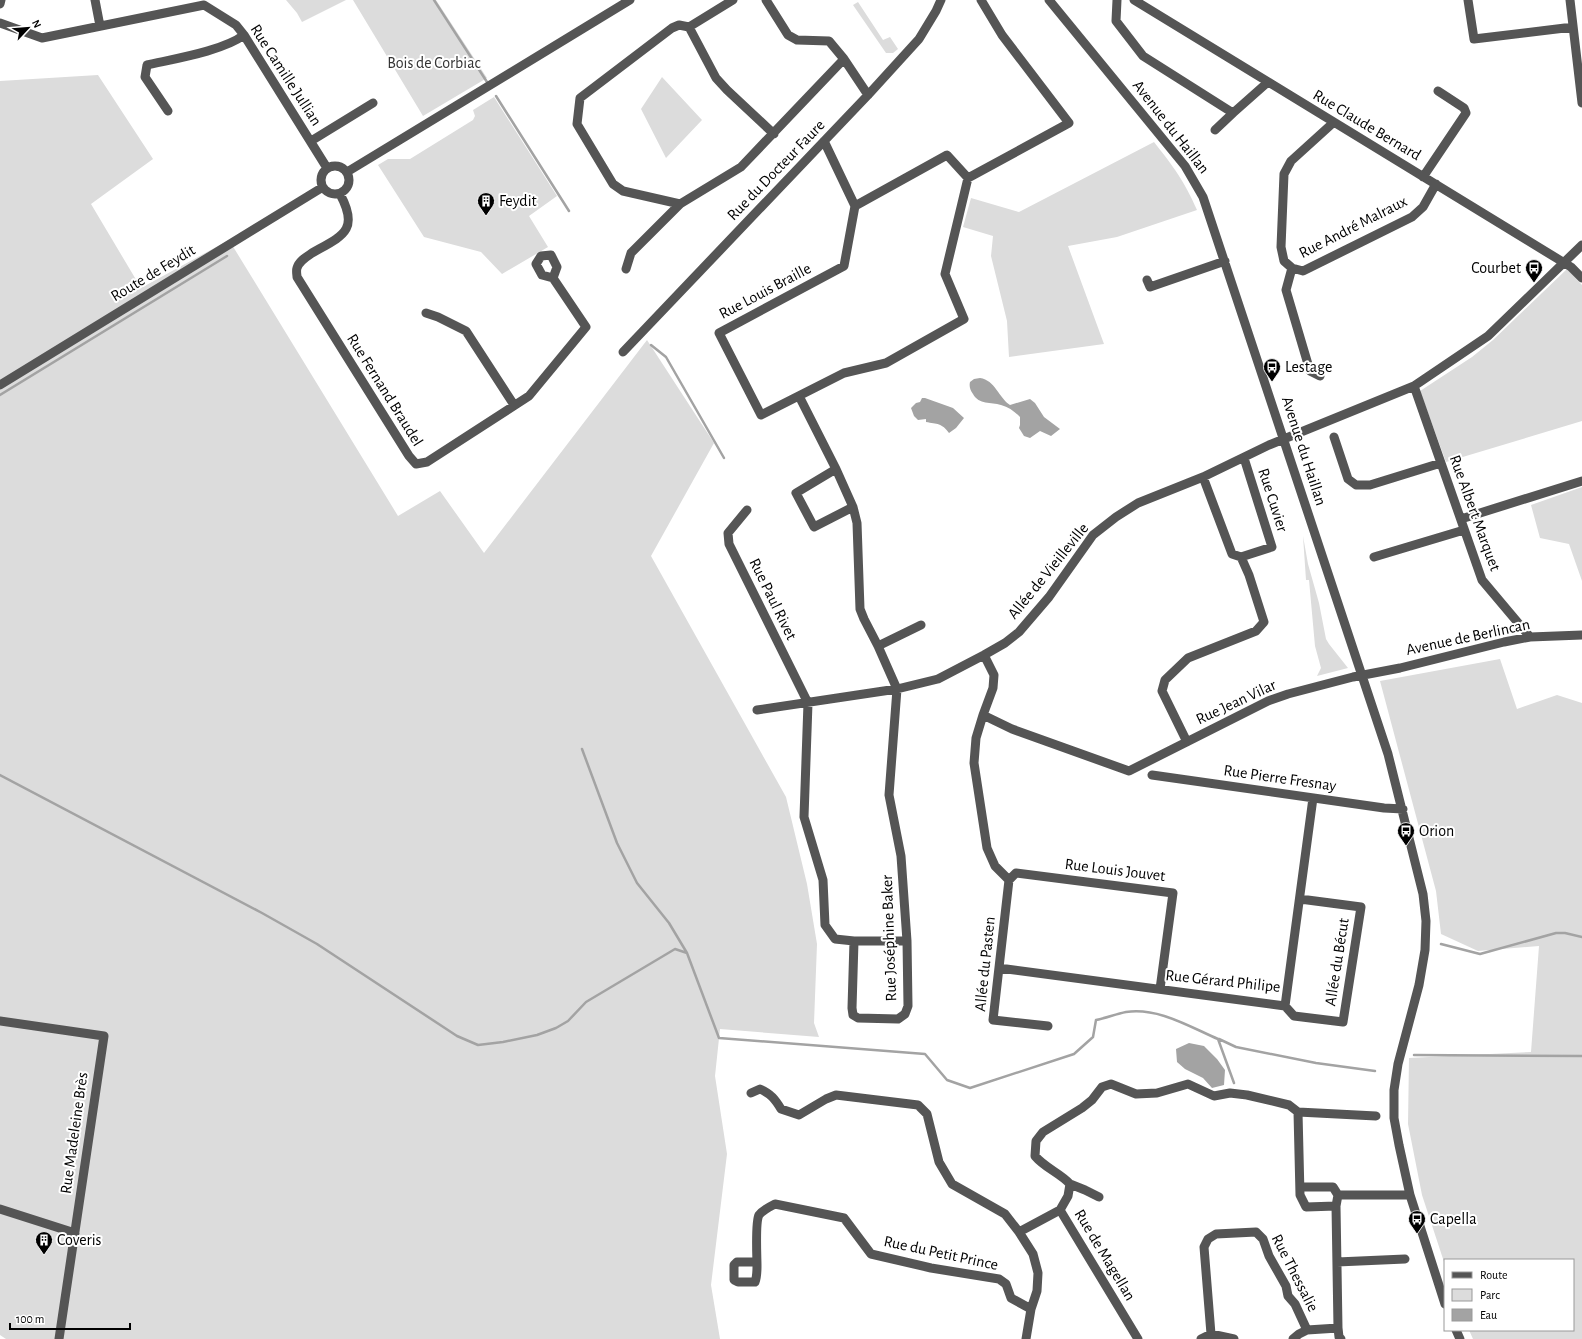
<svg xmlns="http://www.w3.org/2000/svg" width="1582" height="1339" font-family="'Alegreya Sans',sans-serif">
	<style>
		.green { fill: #dcdcdc }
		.water { fill: #a3a3a3 }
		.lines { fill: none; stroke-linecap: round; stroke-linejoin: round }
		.stream { stroke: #a3a3a3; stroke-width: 2.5 }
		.minor { stroke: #555; stroke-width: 9 }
		.labels { text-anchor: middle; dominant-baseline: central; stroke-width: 4; stroke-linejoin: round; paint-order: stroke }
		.park-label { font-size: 16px; fill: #333; stroke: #fff }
		.street-label { font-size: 16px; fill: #000; stroke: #fff }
		.poi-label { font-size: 16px; fill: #000; stroke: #fff; text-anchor: start }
	</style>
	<rect width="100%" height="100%" fill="#fff"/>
	<!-- green -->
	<path class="green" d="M 286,0 L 346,0 L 302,22 L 297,13 Z
		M 353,0 L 436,0 L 487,78 L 423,116 Z
		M 858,2 L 883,40 L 890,37 L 898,49 L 893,53 L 886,53 L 853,5 Z
		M 98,75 L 153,159 L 91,204 L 141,288 L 229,240 L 398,516 L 440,491 L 484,553 L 647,340 L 714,443 L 651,556 L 786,797 L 807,884 L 817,944 L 814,1023 L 819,1037 L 720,1029 L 715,1076 L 727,1154 L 711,1285 L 720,1339 L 6,1339 L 0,1335 L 0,81 Z
		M 662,77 L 702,120 L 666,158 L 641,109 Z
		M 494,97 L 557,196 L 529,216 L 548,247 L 502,274 L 481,252 L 424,237 L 378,165 L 388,159 L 410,159 L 473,120 L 475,116 L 473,110 Z
		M 1154,142 C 1173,166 1185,182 1197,210 L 1117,237 L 1068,246 L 1104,344 L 1009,357 L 1007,321 L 991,256 L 993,236 L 963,227 L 971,198 L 1019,212 Z
		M 1567,269 L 1582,285 L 1582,421 L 1446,462 L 1420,391 L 1472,357 L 1493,340 Z
		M 1582,487 L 1582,581 L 1569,544 L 1540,538 L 1531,505 Z
		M 1303,536 L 1308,564 L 1319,603 L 1326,639 L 1329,644 L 1348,668 L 1317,676 L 1321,668 L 1315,646 L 1309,580 L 1306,580 Z
		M 1500,659 L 1517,709 L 1557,695 L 1582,703 L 1582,1339 L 1473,1339 L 1469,1330 L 1573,1330 L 1573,1260 L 1445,1260 L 1445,1265 L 1422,1195 L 1408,1124 L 1409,1058 L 1531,1052 L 1539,946 L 1478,951 L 1441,934 L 1436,891 L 1380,681 Z"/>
	<!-- water -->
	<path class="water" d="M 980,378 C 995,380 999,398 1010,405 L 1030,399 L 1035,403 L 1044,417 L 1060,429 L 1051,436 L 1040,431 L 1030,438 L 1024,436 L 1019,428 L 1020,425 L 1020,417 C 1015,412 1009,407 1001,405 C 991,402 979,405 973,394 C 970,390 969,386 970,382 L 974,379 Z
		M 922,398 L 925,398 L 953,408 L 964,418 L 956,428 L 949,433 C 942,423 937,424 926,422 L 926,419 L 918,420 L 914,416 L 911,408 L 916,403 L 920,402 Z
		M 1189,1043 L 1204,1046 L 1217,1059 L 1225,1070 L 1224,1085 L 1212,1088 L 1203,1078 L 1185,1069 L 1177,1062 L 1176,1049 Z"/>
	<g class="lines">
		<!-- stream -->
		<path class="stream" d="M 434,0 L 487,82
			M 496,96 L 569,211
			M 651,345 L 666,357 L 724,458
			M 0,395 L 227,256
			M 582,749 L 617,843 L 637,883 L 669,923 L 687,953
			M 0,775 L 262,913 L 317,944 L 457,1036 L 478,1045 L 503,1042 L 537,1035 L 556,1028 L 568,1021 L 586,1002 L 675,949 L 687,953 L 719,1038 L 925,1054 L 947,1080 L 970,1088 L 1074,1054 L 1093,1037 L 1096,1020 C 1106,1018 1116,1014 1126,1012 C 1158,1007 1190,1027 1218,1039 L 1234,1083
			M 1441,944 L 1480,954 L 1556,933 L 1565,933 L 1582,937
			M 1219,1039 L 1236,1047 L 1316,1063 L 1375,1071
			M 1414,1055 L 1582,1056"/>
		<!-- minor -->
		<path class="minor" d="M 95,0 L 100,26
			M 766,0 L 788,35 L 797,40 L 829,41 L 844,59 L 868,95
			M 1049,0 L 1185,166 L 1203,197 L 1388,754 L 1423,894 L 1426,921 L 1425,950 L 1419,985 L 1398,1064 L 1394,1090 L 1394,1118 L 1399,1145 L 1410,1195 L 1445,1304
			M 1117,0 L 1116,21 L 1143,56 L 1233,113 L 1268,82
			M 1134,0 L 1571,267 L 1582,278
			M 1468,0 L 1474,39 L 1573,27
			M 1570,0 L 1582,103
			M 0,4 L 1,0
			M 0,23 L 42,38 L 204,5 L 236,25 L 244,35 L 327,168
			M 689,27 L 716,78 L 727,90 L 774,134
			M 168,111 L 145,77 L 147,65 C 173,59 223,51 244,35
			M 1215,130 L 1233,113
			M 311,141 L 373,103
			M 824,141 L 855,206 L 844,266 L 719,333 L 761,415 L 844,373 L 886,363 L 964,319 L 945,274 L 968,178
			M321 180a14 14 0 1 1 28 0a14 14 0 1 1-28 0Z
			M 347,172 L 630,0
			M 1423,177 L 1466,113 L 1464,108 L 1438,91
			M 340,194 C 360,231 342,236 312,253 C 306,257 299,261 297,268 C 296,271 297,275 297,277 L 409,456 L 416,464 L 427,462 L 529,396 L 586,327 L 553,278 L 542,275 L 536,264 L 541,256 L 551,255 L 557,267 L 553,278
			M 680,204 L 623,191 L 613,184 L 577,124 L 580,98 L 672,28 L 679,25 L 689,27 L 733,0
			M 855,206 L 947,155 L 968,178 L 1069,123 L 1002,35 L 981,0
			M 1292,268 L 1284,261 L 1281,247 L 1284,174 L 1291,161 L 1334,122
			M 626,269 L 631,253 L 680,204 L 741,167 L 844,59
			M 1147,280 L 1150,287 L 1225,261
			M 426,313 L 438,317 L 466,331 L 514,405
			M 623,352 L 868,95 L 919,39 L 936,11 L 941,0
			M 1320,376 L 1310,371 L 1286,290 L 1292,268 L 1303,271 L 1412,217 L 1423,207 L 1436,184
			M 0,385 L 323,187
			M 1414,386 L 1482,580 L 1530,637
			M 1334,437 L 1348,479 L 1356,485 L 1370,485 L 1441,463
			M 836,469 L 796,493 L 814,527 L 853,507
			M 1203,477 L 1232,554 L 1241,557 L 1272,547 L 1244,458
			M 747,510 L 728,533 L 729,544 L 808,703 L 804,817 L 823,880 L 825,925 L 835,939 L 854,941 L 852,1008 L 853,1015 L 858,1018 L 898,1019 L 905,1014 L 908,1006 L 907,941 L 901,856 L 889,795 L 897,689 L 878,646 L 864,619 L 860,609 L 857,523 L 853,507 L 836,469 L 799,396
			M 1461,519 L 1582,481
			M 1374,557 L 1464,530
			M 878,646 L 921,625
			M 984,655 L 994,675 L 993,688 L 983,715 L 1012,729 L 1129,771 L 1268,701 L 1288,694 L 1353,677 L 1400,668 L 1504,642 L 1530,637 L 1582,635
			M 757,710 L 897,689 L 938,679 L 984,655 L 1005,643 L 1019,632 L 1049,597 L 1093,535 L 1116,517 L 1138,503 L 1203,477 L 1269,445 L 1414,386 L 1488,336 L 1582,245
			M 983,715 L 976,738 L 974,763 L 987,848 L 995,866 L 1009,880
			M 1187,742 L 1162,691 L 1165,680 L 1188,658 L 1256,631 L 1264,622 L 1249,575 L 1241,557
			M 1152,775 L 1384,808 L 1403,809
			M 1009,880 L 1016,873 L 1173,893 L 1160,989
			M 1009,880 L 993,1020 L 1048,1026
			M 854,941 L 907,941
			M 999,968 L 1285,1006 L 1313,798
			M 1285,1006 L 1294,1016 L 1343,1022 L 1361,907 L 1300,899
			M 0,1021 L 104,1036 L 59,1339
			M 751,1093 L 760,1089 C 771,1094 775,1099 781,1109 L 799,1115 L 826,1099 L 836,1095 L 918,1105 L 927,1114 L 939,1162 L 952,1184 L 1005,1214 L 1019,1232 L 1033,1254 L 1038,1273 L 1037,1291 L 1031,1309 L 1026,1339
			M 1298,1112 L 1300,1195 L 1306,1207 L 1336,1206 L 1338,1195
			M 1070,1184 L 1085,1190 L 1099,1197
			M 1300,1187 L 1333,1187 L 1338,1195 L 1410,1195
			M 1336,1206 L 1338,1328 L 1339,1337 L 1341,1339
			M 0,1209 L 75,1233
			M 1019,1232 L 1060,1210
			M 757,1262 L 737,1262 L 734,1265 L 734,1280 L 738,1282 L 755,1282 C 757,1277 757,1271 757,1266 C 757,1256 755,1222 759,1215 C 763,1210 769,1207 775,1204 L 844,1218 L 871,1254 L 931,1268 L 999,1279 L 1006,1284 L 1011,1298 L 1031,1309
			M 1337,1262 L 1405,1259
			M 1307,1330 L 1338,1328
			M 1456,1330 L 1460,1339
			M 1211,1334 L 1204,1247 L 1208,1239 L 1216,1234 L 1256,1232 L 1263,1239 L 1269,1256 L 1286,1286 L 1288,1296 L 1295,1304 L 1307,1330 L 1299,1334 L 1293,1339
			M 1138,1339 L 1060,1210 L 1068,1196 L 1070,1184 C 1060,1173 1045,1168 1035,1156 L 1036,1141 L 1043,1132 L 1082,1108 L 1092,1100 L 1102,1087 L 1111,1084 L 1136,1094 L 1157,1093 L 1188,1084 L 1214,1096 L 1230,1093 L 1247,1095 L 1289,1105 L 1298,1112 L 1376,1116
			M 1201,1339 L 1211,1334 L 1234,1339"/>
	</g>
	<!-- icons -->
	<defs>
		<g id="building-pin" transform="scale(0.9)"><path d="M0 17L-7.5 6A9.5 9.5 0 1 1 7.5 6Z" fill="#000" stroke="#fff"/><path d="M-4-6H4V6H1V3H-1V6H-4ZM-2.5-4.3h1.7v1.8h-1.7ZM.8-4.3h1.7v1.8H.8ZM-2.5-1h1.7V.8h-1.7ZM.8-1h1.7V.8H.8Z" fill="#fff"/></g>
		<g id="bus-pin" transform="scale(0.9)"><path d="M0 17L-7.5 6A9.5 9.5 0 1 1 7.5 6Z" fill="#000" stroke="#fff"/><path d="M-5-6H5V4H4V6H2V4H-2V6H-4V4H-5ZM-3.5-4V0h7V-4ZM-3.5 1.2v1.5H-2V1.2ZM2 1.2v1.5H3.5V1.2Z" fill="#fff"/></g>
	</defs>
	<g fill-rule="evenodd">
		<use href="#building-pin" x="486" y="201"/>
		<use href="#bus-pin" x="1534" y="268"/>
		<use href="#bus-pin" x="1272" y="367"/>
		<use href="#bus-pin" x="1406" y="831"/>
		<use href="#bus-pin" x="1417" y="1219"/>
		<use href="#building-pin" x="44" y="1240"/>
	</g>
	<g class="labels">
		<!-- park labels -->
		<g class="park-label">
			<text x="434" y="63">Bois de Corbiac</text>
		</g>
		<!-- street labels -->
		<g class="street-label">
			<text transform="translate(286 75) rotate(57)">Rue Camille Jullian</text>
			<text transform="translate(1367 125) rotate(31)">Rue Claude Bernard</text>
			<text transform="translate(1171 127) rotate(52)">Avenue du Haillan</text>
			<text transform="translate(776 170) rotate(-46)">Rue du Docteur Faure</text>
			<text transform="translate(1353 227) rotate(-27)">Rue André Malraux</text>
			<text transform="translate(153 273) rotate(-31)">Route de Feydit</text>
			<text transform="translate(765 291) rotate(-28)">Rue Louis Braille</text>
			<text transform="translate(385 390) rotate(58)">Rue Fernand Braudel</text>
			<text transform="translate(1304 451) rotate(72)">Avenue du Haillan</text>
			<text transform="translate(1273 500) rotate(72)">Rue Cuvier</text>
			<text transform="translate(1475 513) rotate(70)">Rue Albert Marquet</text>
			<text transform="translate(1048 571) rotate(-51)">Allée de Vieilleville</text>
			<text transform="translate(773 599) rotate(64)">Rue Paul Rivet</text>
			<text transform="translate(1468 637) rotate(-12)">Avenue de Berlincan</text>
			<text transform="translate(1236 702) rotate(-25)">Rue Jean Vilar</text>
			<text transform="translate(1280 778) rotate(8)">Rue Pierre Fresnay</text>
			<text transform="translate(1115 870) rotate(7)">Rue Louis Jouvet</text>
			<text transform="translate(889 938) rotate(-92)">Rue Joséphine Baker</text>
			<text transform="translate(1337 962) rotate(-81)">Allée du Bécut</text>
			<text transform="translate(985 964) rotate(-84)">Allée du Pasten</text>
			<text transform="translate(1223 981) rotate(6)">Rue Gérard Philipe</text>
			<text transform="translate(74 1133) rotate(-82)">Rue Madeleine Brès</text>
			<text transform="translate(941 1253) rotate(12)">Rue du Petit Prince</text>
			<text transform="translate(1105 1255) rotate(59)">Rue de Magellan</text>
			<text transform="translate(1295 1273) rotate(63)">Rue Thessalie</text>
		</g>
		<!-- poi labels -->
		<g class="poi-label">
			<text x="499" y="201">Feydit</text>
			<text x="1521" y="268" text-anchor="end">Courbet</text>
			<text x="1285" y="367">Lestage</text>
			<text x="1419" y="831">Orion</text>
			<text x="1430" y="1219">Capella</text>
			<text x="57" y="1240">Coveris</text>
		</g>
	</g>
	<!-- legend -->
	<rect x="1444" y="1259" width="130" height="72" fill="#ffffff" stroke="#999999"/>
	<rect x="1452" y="1272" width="20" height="6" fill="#555555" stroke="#999999"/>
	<text x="1480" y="1279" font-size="12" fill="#000000">Route</text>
	<rect x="1452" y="1289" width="20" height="12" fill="#dcdcdc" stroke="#999999"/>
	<text x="1480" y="1299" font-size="12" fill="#000000">Parc</text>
	<rect x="1452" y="1309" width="20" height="12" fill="#a3a3a3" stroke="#999999"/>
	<text x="1480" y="1319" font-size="12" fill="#000000">Eau</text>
	<!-- north arrow -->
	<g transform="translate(28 28) rotate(64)" stroke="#ffffff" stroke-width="3" paint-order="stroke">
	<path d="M0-3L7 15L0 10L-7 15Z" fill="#000000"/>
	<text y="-6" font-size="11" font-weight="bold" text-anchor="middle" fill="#000000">N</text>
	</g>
	<!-- scale -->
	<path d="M10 1323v6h120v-6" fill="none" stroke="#000000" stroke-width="2"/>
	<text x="16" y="1323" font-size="12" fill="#000000" stroke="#ffffff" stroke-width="3" paint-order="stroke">100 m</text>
</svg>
